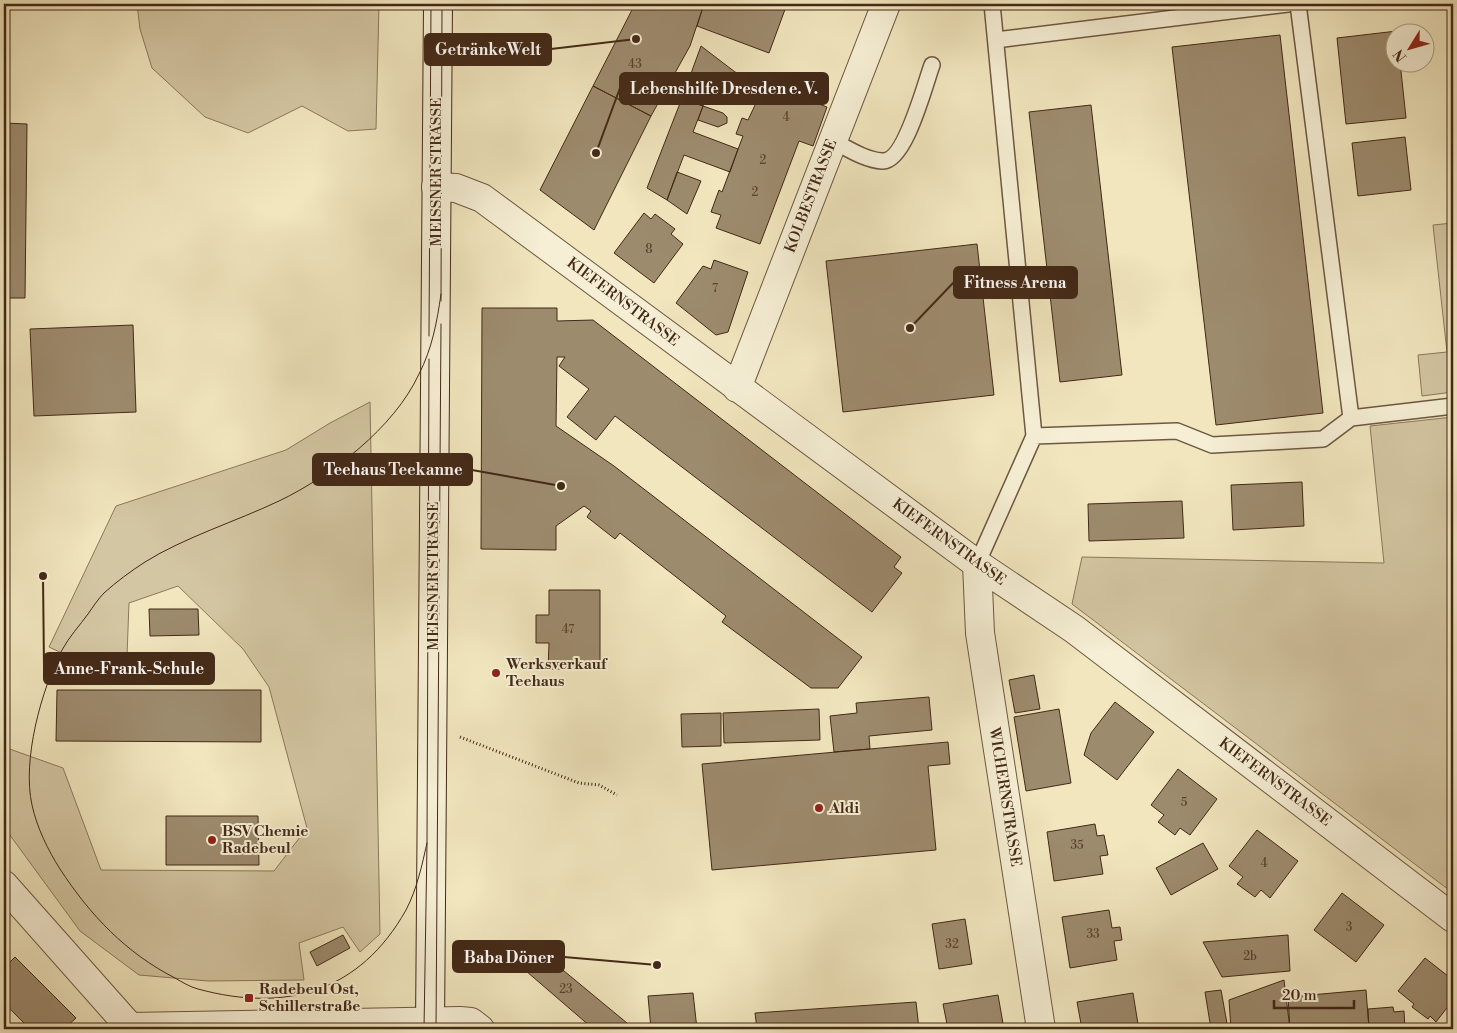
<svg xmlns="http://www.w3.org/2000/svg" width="1457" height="1033" font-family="'Libre Bodoni',serif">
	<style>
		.green { fill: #d3c6a2; stroke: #8b785c }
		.building { fill: #9d8b6e; stroke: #432917 }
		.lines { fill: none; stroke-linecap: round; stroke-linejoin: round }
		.lane-casing { stroke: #6e5841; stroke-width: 18 }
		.street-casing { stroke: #6e5841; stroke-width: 30 }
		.secondary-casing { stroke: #432917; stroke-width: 30 }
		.path { stroke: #432917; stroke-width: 3; stroke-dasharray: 1 2.5; stroke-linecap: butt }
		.lane { stroke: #f6efd5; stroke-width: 15 }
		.street { stroke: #f6efd5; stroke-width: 28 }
		.secondary { stroke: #f6efd5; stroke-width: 28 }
		.tram { stroke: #432917; stroke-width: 1 }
		.poi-dot { fill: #8f2418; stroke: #f6efd5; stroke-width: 2 }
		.labels { text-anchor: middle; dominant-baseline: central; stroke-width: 4; stroke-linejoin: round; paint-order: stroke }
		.number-label { font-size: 12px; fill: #5a422d }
		.street-label { font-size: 15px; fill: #432917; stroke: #f6efd5 }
		.poi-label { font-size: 15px; font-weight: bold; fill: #432917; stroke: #f6efd5; text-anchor: start }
		.leader { fill: none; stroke: #432917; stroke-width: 2 }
		.callout-dot { fill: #432917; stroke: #f6efd5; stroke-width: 2 }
		.callout { fill: #432917; stroke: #432917; stroke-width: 2 }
		.callout-label { font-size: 16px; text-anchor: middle; font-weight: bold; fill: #fff }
	</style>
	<rect width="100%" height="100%" fill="#f1e6be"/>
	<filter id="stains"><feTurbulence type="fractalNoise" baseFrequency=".004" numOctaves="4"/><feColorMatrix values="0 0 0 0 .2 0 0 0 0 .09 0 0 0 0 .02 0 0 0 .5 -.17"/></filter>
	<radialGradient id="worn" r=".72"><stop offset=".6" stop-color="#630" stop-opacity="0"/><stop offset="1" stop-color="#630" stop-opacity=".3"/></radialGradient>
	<!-- green -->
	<path class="green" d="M 137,4 L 379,4 L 376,129 L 348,131 L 302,106 L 248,133 L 205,117 L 152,68 L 140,29 Z
		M 1453,223 L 1453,392 L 1422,396 L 1418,355 L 1447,352 L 1433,225 Z
		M 370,402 L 380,934 L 360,952 L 343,927 L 299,943 L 304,980 L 208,981 L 139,975 L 80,931 L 4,827 L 4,747 L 63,768 L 101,870 L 274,871 L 307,828 L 269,687 L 243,649 L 178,586 L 129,603 L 127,656 L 81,662 L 49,647 L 116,506 L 286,450 L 330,423 Z
		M 1453,417 L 1453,893 L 1072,604 L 1082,557 L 1384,563 L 1370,426 Z"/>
	<!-- building -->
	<path class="building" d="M 45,4 L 104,4 L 104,7 L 45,5 Z
		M 635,4 L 704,4 L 690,46 L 651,116 L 593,86 Z
		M 704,4 L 787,4 L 769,53 L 697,26 Z
		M 1397,31 L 1394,32 L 1394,62 L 1400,62 L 1406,118 L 1346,124 L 1337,38 Z
		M 1280,35 L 1323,413 L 1216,425 L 1172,47 Z
		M 701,46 L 735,72 L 765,84 L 757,104 L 710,86 L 703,106 L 682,98 Z
		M 765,84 L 827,107 L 813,146 L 799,141 L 760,244 L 716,228 L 721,215 L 711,212 L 719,190 L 722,192 L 743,136 L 736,134 L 742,118 L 748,120 Z
		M 593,86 L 651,116 L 594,230 L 540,190 Z
		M 682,98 L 703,106 L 693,132 L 738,149 L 730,172 L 684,155 L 667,200 L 647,188 Z
		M 1091,105 L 1122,375 L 1060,382 L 1029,112 Z
		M 703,106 L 723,113 L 727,117 L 727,123 L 718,127 L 698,120 Z
		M 4,123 L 27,124 L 25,298 L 4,298 Z
		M 1405,137 L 1411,190 L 1358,196 L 1352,143 Z
		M 677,172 L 701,181 L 687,214 L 667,200 Z
		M 644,213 L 651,219 L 655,214 L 675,229 L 671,234 L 683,244 L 654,283 L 614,253 Z
		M 977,244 L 994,395 L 843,412 L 826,261 Z
		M 714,260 L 748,272 L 728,332 L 716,335 L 676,303 L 703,266 L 711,269 Z
		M 482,308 L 557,308 L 557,321 L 593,320 L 901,557 L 894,567 L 902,573 L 872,612 L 615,416 L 596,440 L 567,417 L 589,389 L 559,366 L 565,357 L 557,357 L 556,426 L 614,466 L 862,657 L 838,688 L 811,688 L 722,622 L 726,616 L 620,533 L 615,539 L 587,517 L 591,511 L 584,506 L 556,526 L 556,550 L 481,549 Z
		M 133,325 L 136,412 L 34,416 L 30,329 Z
		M 1302,482 L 1304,526 L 1233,530 L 1231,485 Z
		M 1182,501 L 1184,538 L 1089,541 L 1088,504 Z
		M 549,590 L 600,590 L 600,669 L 548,669 L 549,643 L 536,643 L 536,615 L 549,615 Z
		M 149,609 L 198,609 L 199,635 L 150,636 Z
		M 1034,675 L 1040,709 L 1015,713 L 1009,680 Z
		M 57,690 L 261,690 L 261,742 L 56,741 Z
		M 929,697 L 932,730 L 869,736 L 870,749 L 834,752 L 830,716 L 857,713 L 856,703 Z
		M 1115,702 L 1154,732 L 1117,780 L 1084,755 L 1091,733 Z
		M 819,709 L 820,740 L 724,743 L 723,713 Z
		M 1059,709 L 1071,783 L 1026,791 L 1014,717 Z
		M 721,713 L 721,746 L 682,747 L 681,714 Z
		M 948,742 L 950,764 L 928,766 L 936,850 L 712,870 L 702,764 Z
		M 1178,769 L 1217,799 L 1190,835 L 1180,828 L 1175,835 L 1158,822 L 1164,815 L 1151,805 Z
		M 166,816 L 258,816 L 259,865 L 166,865 Z
		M 1095,824 L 1097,836 L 1104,835 L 1108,855 L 1100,856 L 1103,874 L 1054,881 L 1047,832 Z
		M 1257,830 L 1298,861 L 1270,898 L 1261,890 L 1255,897 L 1237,884 L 1243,877 L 1229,866 Z
		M 1203,843 L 1218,869 L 1171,895 L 1156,868 Z
		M 1342,893 L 1384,925 L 1356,962 L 1314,930 Z
		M 1109,910 L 1112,928 L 1120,927 L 1122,940 L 1114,941 L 1117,960 L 1070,968 L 1062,917 Z
		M 965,919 L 972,964 L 939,969 L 932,924 Z
		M 343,935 L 350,948 L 317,966 L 310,952 Z
		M 1288,935 L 1290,971 L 1222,977 L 1203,942 Z
		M 527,955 L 553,956 L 552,961 L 633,1028 L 589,1029 L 591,1027 L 526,971 Z
		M 15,957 L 76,1018 L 64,1029 L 30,1029 L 4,1003 L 4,968 Z
		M 1425,958 L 1453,980 L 1453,1000 L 1436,1022 L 1430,1016 L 1428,1019 L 1412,1007 L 1414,1004 L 1398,991 Z
		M 1284,980 L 1290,1029 L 1231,1029 L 1229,1000 Z
		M 1221,990 L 1228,1029 L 1208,1029 L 1211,1029 L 1205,992 Z
		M 1366,990 L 1369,1029 L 1290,1029 L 1288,997 Z
		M 693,993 L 697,1029 L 651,1029 L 648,996 Z
		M 1133,993 L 1138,1024 L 1130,1025 L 1130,1029 L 1082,1029 L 1077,1002 Z
		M 998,995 L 1004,1029 L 948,1029 L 943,1004 Z
		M 916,1002 L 919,1029 L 757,1029 L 755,1013 Z
		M 1393,1007 L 1394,1012 L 1404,1011 L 1405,1029 L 1369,1029 L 1368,1009 Z"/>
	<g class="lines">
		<!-- lane casing -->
		<g class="lane-casing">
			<path id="lane" d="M 1298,4 L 1351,418
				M 996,40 L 1288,4
				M 833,141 C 847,148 865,160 882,161 C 905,163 925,84 932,65
				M 1034,436 L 1177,431 L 1212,445 L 1323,439 L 1351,418 L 1453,406
				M 977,564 L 1034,436 L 992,4"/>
		</g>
		<!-- street casing -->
		<g class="street-casing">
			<path id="street" d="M 436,187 L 456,188 L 482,198 L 977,564 L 1074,629 L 1453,918
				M 737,388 L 886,4
				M 977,564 L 980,633 L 1041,1029
				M 4,885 L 130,1027
				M 127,1029 L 130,1027 L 460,1021 L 471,1022 L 480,1029"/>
		</g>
		<!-- secondary casing -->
		<g class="secondary-casing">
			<path id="secondary" d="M 430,1029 L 438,4"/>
		</g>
		<!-- path -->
		<path class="path" d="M 460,737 L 579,783 L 599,785 L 617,795"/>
		<!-- lane -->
		<use href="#lane" class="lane"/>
		<!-- street -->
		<use href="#street" class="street"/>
		<!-- secondary -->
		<use href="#secondary" class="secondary"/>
		<!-- tram -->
		<path class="tram" d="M 441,301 L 442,4
			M 429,336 L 431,4
			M 427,843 C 422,865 417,889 406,910 C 360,992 286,1013 198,989 C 190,987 182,982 175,978 C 126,953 90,915 60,869 C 48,850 37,828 32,805 C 22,761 41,690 62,650 C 69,637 80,625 88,614 C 93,607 98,599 104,593 C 116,582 131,571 145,562 C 183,538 237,521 279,501 C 331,476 394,428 419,374 C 432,349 437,322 441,294
			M 424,1029 L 427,843 L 429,359
			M 436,1029 L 441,324"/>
	</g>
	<!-- markers -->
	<g class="poi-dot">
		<circle cx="496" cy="673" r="5"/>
		<circle cx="819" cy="808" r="5"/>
		<circle cx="212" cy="840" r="5"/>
		<rect x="244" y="993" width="10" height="10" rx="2.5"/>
	</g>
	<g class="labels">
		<!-- number labels -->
		<g class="number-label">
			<text x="635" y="64">43</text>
			<text x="786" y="117">4</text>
			<text x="763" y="160">2</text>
			<text x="755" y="192">2</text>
			<text x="649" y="249">8</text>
			<text x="715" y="288">7</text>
			<text x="568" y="629">47</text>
			<text x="1184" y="802">5</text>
			<text x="1077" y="845">35</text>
			<text x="1264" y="863">4</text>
			<text x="1349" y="927">3</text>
			<text x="1093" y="934">33</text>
			<text x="952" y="944">32</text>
			<text x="1250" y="956">2b</text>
			<text x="566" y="989">23</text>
		</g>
		<!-- street labels -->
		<g class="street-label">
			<text transform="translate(436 172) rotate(-90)">MEISSNER STRASSE</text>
			<text transform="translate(811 196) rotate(-69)">KOLBESTRASSE</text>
			<text transform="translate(623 302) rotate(37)">KIEFERNSTRASSE</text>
			<text transform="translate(949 542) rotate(36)">KIEFERNSTRASSE</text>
			<text transform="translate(433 576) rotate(-90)">MEISSNER STRASSE</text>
			<text transform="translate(1275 782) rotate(37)">KIEFERNSTRASSE</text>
			<text transform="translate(1005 797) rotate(81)">WICHERNSTRASSE</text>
		</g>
		<!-- poi labels -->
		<g class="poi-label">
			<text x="506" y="664">Werksverkauf<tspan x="506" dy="17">Teehaus</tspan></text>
			<text x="829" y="808">Aldi</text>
			<text x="222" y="831">BSV Chemie<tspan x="222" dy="17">Radebeul</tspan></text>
			<text x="259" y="989">Radebeul Ost,<tspan x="259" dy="17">Schillerstraße</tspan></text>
		</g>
	</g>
	<!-- callouts -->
	<path class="leader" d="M636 39L551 49M596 153L620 88M910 328L954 282M561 486L472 470M43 576L44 668M657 965L564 957"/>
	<g class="callout-dot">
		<circle cx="636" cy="39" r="5"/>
		<circle cx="596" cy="153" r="5"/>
		<circle cx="910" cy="328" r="5"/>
		<circle cx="561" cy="486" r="5"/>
		<circle cx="43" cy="576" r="5"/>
		<circle cx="657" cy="965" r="5"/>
	</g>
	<g class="callout">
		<rect x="425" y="34" width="126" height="31" rx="5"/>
		<rect x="620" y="73" width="208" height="31" rx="5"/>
		<rect x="954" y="267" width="123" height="31" rx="5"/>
		<rect x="313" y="454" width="159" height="31" rx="5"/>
		<rect x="44" y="653" width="170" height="31" rx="5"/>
		<rect x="453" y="941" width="111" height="31" rx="5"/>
	</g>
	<g class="callout-label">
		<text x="488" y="55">GetränkeWelt</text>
		<text x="724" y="94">Lebenshilfe Dresden e. V.</text>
		<text x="1015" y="288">Fitness Arena</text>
		<text x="393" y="475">Teehaus Teekanne</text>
		<text x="129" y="674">Anne-Frank-Schule</text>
		<text x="509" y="963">Baba Döner</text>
	</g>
	<!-- margin -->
	<rect width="1457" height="1033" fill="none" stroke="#f1e6be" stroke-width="20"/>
	<rect x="5" y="5" width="1447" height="1023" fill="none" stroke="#432917" stroke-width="2.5"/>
	<rect x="10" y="10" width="1437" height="1013" fill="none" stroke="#432917"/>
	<!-- north arrow -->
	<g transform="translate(1410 48) rotate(233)"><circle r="24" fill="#f6efd5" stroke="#aea089"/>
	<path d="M0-4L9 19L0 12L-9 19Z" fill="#8f2418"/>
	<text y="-8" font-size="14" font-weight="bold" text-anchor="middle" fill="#432917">N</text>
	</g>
	<!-- scale -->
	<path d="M1274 1000v8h80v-8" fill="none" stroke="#432917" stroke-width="2.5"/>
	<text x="1282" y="1000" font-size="15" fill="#432917" stroke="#f6efd5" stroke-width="4" paint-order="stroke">20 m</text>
	<rect width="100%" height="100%" filter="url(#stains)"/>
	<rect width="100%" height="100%" fill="url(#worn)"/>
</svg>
